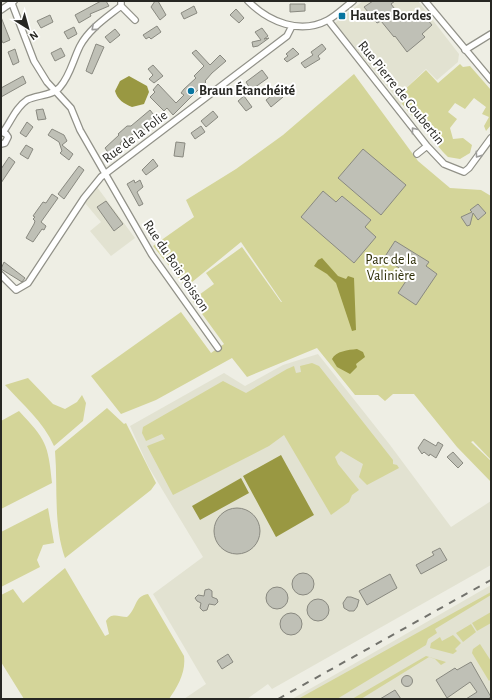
<svg xmlns="http://www.w3.org/2000/svg" width="492" height="700" font-family="'Alegreya Sans',sans-serif">
	<style>
		.built { fill: #e2e2d1 }
		.green { fill: #d4d599 }
		.water { fill: #999842 }
		.building { fill: #bfc0b6; stroke: #898980 }
		.lines { fill: none; stroke-linecap: round; stroke-linejoin: round }
		.street-casing { stroke: #919188; stroke-width: 8 }
		.street { stroke: #fff; stroke-width: 5.5 }
		.rail { stroke: #72726c; stroke-width: 2; stroke-dasharray: 7 7; stroke-linecap: butt }
		.oneway { stroke: #9e9e9c }
		.poi-dot { fill: #0875a0; stroke: #fff; stroke-width: 1.5 }
		.labels { text-anchor: middle; dominant-baseline: central; stroke-width: 4; stroke-linejoin: round; paint-order: stroke }
		.poi-label { font-size: 14px; font-weight: bold; fill: #272723; stroke: #fff; text-anchor: start }
		.street-label { font-size: 14px; fill: #272723; stroke: #fff }
		.park-label { font-size: 14px; fill: #2f2f08; stroke: #fff }
	</style>
	<rect width="100%" height="100%" fill="#eeeee4"/>
	<!-- built -->
	<path class="built" d="M 363,1 L 418,1 L 459,54 L 458,62 L 437,80 L 426,69 L 401,93 L 402,104 L 400,108 L 392,99 L 394,95 L 335,23 Z
		M 97,187 L 135,238 L 111,256 L 90,231 L 101,222 L 85,203 Z
		M 318,354 L 390,445 L 451,527 L 491,501 L 491,565 L 272,689 L 268,684 L 247,699 L 184,699 L 206,684 L 153,594 L 203,557 L 148,466 L 130,426 L 224,373 L 245,386 L 283,365 Z
		M 491,585 L 491,699 L 292,699 L 352,665 Z"/>
	<!-- green -->
	<path class="green" d="M 460,64 L 463,67 L 470,66 L 491,90 L 491,125 L 486,131 L 484,126 L 489,117 L 482,114 L 486,107 L 474,98 L 465,109 L 455,103 L 448,112 L 457,119 L 450,128 L 453,139 L 463,138 L 472,145 L 470,153 L 460,159 L 448,157 L 443,152 L 402,104 L 401,93 L 426,70 L 438,83 Z
		M 354,74 L 418,161 L 450,188 L 481,190 L 491,196 L 491,460 L 473,441 L 471,442 L 491,461 L 491,482 L 457,447 L 414,394 L 393,394 L 385,401 L 378,395 L 355,395 L 317,348 L 247,377 L 232,358 L 156,400 L 121,414 L 91,376 L 181,312 L 211,353 L 224,344 L 192,300 L 214,284 L 206,273 L 242,247 L 281,302 L 282,302 L 241,242 L 186,287 L 153,246 L 194,217 L 186,200 L 236,169 L 283,135 Z
		M 312,363 L 319,366 L 393,460 L 393,464 L 397,465 L 399,468 L 367,485 L 359,477 L 363,464 L 341,451 L 335,457 L 338,464 L 359,490 L 352,495 L 349,502 L 331,515 L 284,435 L 269,446 L 173,495 L 147,446 L 165,439 L 162,434 L 146,441 L 142,433 L 143,427 L 223,381 L 246,393 L 287,369 L 294,366 L 296,373 L 301,372 L 300,366 Z
		M 28,378 L 53,404 L 65,409 L 77,402 L 82,395 L 86,403 L 83,421 L 54,446 C 43,421 23,405 5,385 Z
		M 107,408 L 124,424 L 126,423 L 156,483 L 151,490 L 65,558 C 53,524 58,486 55,451 Z
		M 19,411 C 46,440 48,443 52,483 L 1,509 L 1,421 Z
		M 48,508 L 54,543 L 43,545 L 37,560 L 40,567 L 1,587 L 1,532 Z
		M 65,568 L 105,636 L 109,634 L 106,621 C 112,612 118,617 127,617 C 137,609 134,596 148,594 L 184,656 C 186,672 178,686 169,699 L 24,699 L 1,662 L 1,595 L 13,589 L 23,603 Z
		M 491,592 L 491,595 L 435,629 L 437,633 L 428,639 L 426,645 L 337,699 L 298,699 Z
		M 491,612 L 491,623 L 477,631 L 472,623 Z
		M 471,624 L 476,632 L 463,642 L 456,633 Z
		M 453,635 L 461,643 L 455,649 L 457,651 L 453,654 L 430,648 L 431,643 L 440,637 L 442,641 Z
		M 480,644 L 491,661 L 491,679 L 489,681 L 472,653 L 473,649 Z
		M 426,656 L 446,662 L 441,665 L 435,659 L 429,657 L 361,699 L 352,699 Z"/>
	<!-- water -->
	<path class="water" d="M 129,76 L 147,86 L 149,92 L 144,104 L 132,107 C 124,104 117,99 115,91 L 120,81 Z
		M 322,258 L 338,276 L 346,279 L 348,276 L 354,278 L 356,330 L 352,331 L 336,283 L 327,274 L 314,266 L 318,260 Z
		M 357,349 L 363,352 L 365,357 L 356,364 L 357,367 L 350,374 L 337,367 L 332,359 C 336,351 348,350 357,349 Z
		M 281,455 L 314,515 L 276,537 L 243,476 Z
		M 241,478 L 249,493 L 200,520 L 192,506 Z"/>
	<!-- building -->
	<path class="building" d="M 101,1 L 106,1 L 109,6 L 90,14 L 91,16 L 79,23 L 75,15 Z
		M 155,1 L 158,1 L 166,15 L 160,20 L 151,7 Z
		M 373,1 L 395,1 L 391,4 L 405,22 L 418,11 L 420,14 L 422,13 L 432,25 L 422,34 L 425,37 L 407,52 L 395,36 L 394,37 L 381,21 L 377,23 L 364,7 Z
		M 290,4 L 305,4 L 305,11 L 290,12 Z
		M 194,6 L 197,13 L 184,19 L 181,13 Z
		M 236,9 L 244,18 L 239,23 L 230,15 Z
		M 50,15 L 53,22 L 41,28 L 37,21 Z
		M 1,17 L 10,40 L 3,43 L 1,39 Z
		M 157,26 L 161,32 L 151,39 L 149,37 L 146,39 L 143,35 Z
		M 74,27 L 77,34 L 68,39 L 64,32 Z
		M 262,28 L 268,36 L 264,39 L 269,38 L 258,46 L 253,47 L 252,42 L 261,40 L 255,32 Z
		M 115,29 L 120,35 L 110,43 L 105,37 Z
		M 96,44 L 104,47 L 92,74 L 86,71 L 87,68 Z
		M 322,44 L 326,49 L 318,56 L 320,59 L 305,68 L 301,63 L 313,55 L 311,52 Z
		M 61,48 L 65,56 L 55,61 L 51,53 Z
		M 293,48 L 299,54 L 287,62 L 284,59 L 288,56 L 286,54 Z
		M 15,49 L 19,62 L 13,65 L 8,52 Z
		M 196,50 L 210,65 L 220,55 L 226,61 L 212,73 L 205,81 L 206,82 L 173,115 L 167,108 L 164,111 L 150,97 L 155,92 L 153,90 L 158,84 L 176,103 L 184,95 L 181,93 L 184,89 L 196,78 L 194,76 L 204,66 L 192,53 Z
		M 153,65 L 163,76 L 154,83 L 149,79 L 153,75 L 148,69 Z
		M 262,70 L 268,78 L 251,90 L 246,82 Z
		M 23,76 L 26,83 L 1,97 L 1,88 Z
		M 279,90 L 283,97 L 271,107 L 266,100 Z
		M 244,96 L 252,107 L 246,111 L 238,101 Z
		M 43,109 L 46,119 L 38,120 L 36,110 Z
		M 150,110 L 157,119 L 144,130 L 142,128 L 120,143 L 122,147 L 110,155 L 105,148 L 119,135 L 118,134 L 127,126 L 131,126 Z
		M 213,111 L 218,117 L 206,127 L 201,121 Z
		M 27,122 L 33,127 L 26,137 L 20,133 Z
		M 201,126 L 205,132 L 195,139 L 191,133 Z
		M 52,129 L 64,135 L 67,141 L 62,145 L 73,154 L 69,160 L 60,153 L 62,151 L 59,142 L 48,135 Z
		M 176,142 L 185,143 L 183,157 L 174,156 Z
		M 26,145 L 33,149 L 28,159 L 20,154 Z
		M 363,149 L 406,185 L 381,215 L 338,178 Z
		M 9,157 L 15,162 L 1,183 L 1,169 Z
		M 153,159 L 158,166 L 146,175 L 142,170 Z
		M 79,166 L 84,170 L 64,199 L 58,194 Z
		M 134,180 L 135,183 L 140,180 L 143,187 L 137,192 L 143,204 L 139,206 L 127,184 Z
		M 323,191 L 336,202 L 342,196 L 371,220 L 365,227 L 376,237 L 354,263 L 301,217 Z
		M 52,194 L 58,198 L 41,222 L 46,226 L 44,230 L 42,229 L 33,242 L 26,238 L 34,224 L 35,221 L 33,219 L 35,217 L 33,216 L 43,202 L 46,203 Z
		M 106,201 L 123,224 L 114,231 L 97,207 Z
		M 478,204 L 486,213 L 478,220 L 473,213 L 470,225 L 467,226 L 461,217 L 472,212 L 470,210 Z
		M 395,241 L 429,262 L 426,266 L 437,274 L 416,305 L 398,293 L 410,275 L 384,258 Z
		M 4,262 L 25,278 L 22,282 L 1,269 Z
		M 424,439 L 436,446 L 438,442 L 443,445 L 436,458 L 430,454 L 429,456 L 424,452 L 422,454 L 418,448 Z
		M 453,452 L 463,463 L 458,468 L 447,457 Z
		M214 531a23 23 0 1 1 46 0a23 23 0 1 1-46 0Z
		M 440,548 L 447,560 L 421,574 L 416,565 L 434,555 L 432,552 Z
		M292 584a11 11 0 1 1 22 0a11 11 0 1 1-22 0Z
		M 390,574 L 397,588 L 367,605 L 359,591 Z
		M266 598a11 11 0 1 1 22 0a11 11 0 1 1-22 0Z
		M 209,589 L 212,591 L 212,597 L 217,599 L 218,602 L 215,605 L 209,604 L 207,610 L 203,611 L 200,608 L 201,603 L 197,601 L 195,598 L 198,595 L 204,596 L 205,590 Z
		M 347,597 L 351,597 L 359,600 L 357,607 L 354,611 L 349,611 L 344,608 L 343,603 Z
		M307 610a11 11 0 1 1 22 0a11 11 0 1 1-22 0Z
		M280 624a11 11 0 1 1 22 0a11 11 0 1 1-22 0Z
		M 228,654 L 233,662 L 222,669 L 217,661 Z
		M 471,662 L 491,697 L 488,699 L 466,699 L 477,692 L 470,682 L 447,698 L 436,680 L 455,668 L 457,670 Z
		M401.5 681a5.5 5.5 0 1 1 11 0a5.5 5.5 0 1 1-11 0Z
		M 395,690 L 401,699 L 380,699 Z"/>
	<g class="lines">
		<!-- street casing -->
		<g class="street-casing">
			<path id="street" d="M 11,1 L 34,61 L 47,82 L 71,108 L 80,130 L 152,255 L 218,348
				M 248,1 C 269,22 300,35 328,20 C 337,15 345,7 353,1
				M 425,1 L 491,80
				M 121,6 L 135,20
				M 1,10 L 14,1
				M 328,20 L 427,146 L 444,164 L 464,172 L 469,168 L 491,138
				M 465,50 L 491,34
				M 1,132 L 6,134 L 8,137 L 5,143 L 1,144
				M 3,132 C 11,122 15,108 27,100 C 36,95 53,96 60,87 C 70,76 73,60 80,46 C 89,29 106,18 121,6 L 121,1
				M 417,154 L 427,146
				M 1,275 L 16,290 L 28,283 L 84,198 L 101,177 L 287,36 L 292,26"/>
		</g>
		<!-- street -->
		<use href="#street" class="street"/>
		<!-- rail -->
		<path class="rail" d="M 278,699 L 491,580"/>
	</g>
	<!-- one-way arrows -->
	<defs><path id="oneway-chevron" d="M-2-3.5L2.5 0L-2 3.5" fill="none" stroke-width="1.6" stroke-linecap="round" stroke-linejoin="round"/></defs>
	<g class="oneway">
		<use href="#oneway-chevron" transform="translate(94 28) rotate(139)"/>
		<use href="#oneway-chevron" transform="translate(414 130) rotate(-128)"/>
		<use href="#oneway-chevron" transform="translate(478 155) rotate(125)"/>
	</g>
	<!-- markers -->
	<g class="poi-dot">
		<rect x="338" y="12" width="8" height="8" rx="2"/>
		<circle cx="191" cy="91" r="4"/>
	</g>
	<g class="labels">
		<!-- poi labels -->
		<g class="poi-label">
			<text x="350" y="16">Hautes Bordes</text>
			<text x="199" y="91">Braun Étanchéité</text>
		</g>
		<!-- street labels -->
		<g class="street-label">
			<text transform="translate(401 93) rotate(51)">Rue Pierre de Coubertin</text>
			<text transform="translate(135 137) rotate(-37)">Rue de la Folie</text>
			<text transform="translate(176 266) rotate(56)">Rue du Bois Poisson</text>
		</g>
		<!-- park labels -->
		<g class="park-label">
			<text x="391" y="260">Parc de la<tspan x="391" dy="16">Valinière</tspan></text>
		</g>
	</g>
	<!-- border -->
	<rect width="492" height="700" fill="none" stroke="#272723" stroke-width="4"/>
	<!-- north arrow -->
	<g transform="translate(28 28) rotate(143)" stroke="#ffffff" stroke-width="3" paint-order="stroke">
	<path d="M0-3L7 15L0 10L-7 15Z" fill="#272723"/>
	<text y="-6" font-size="11" font-weight="bold" text-anchor="middle" fill="#272723">N</text>
	</g>
</svg>
